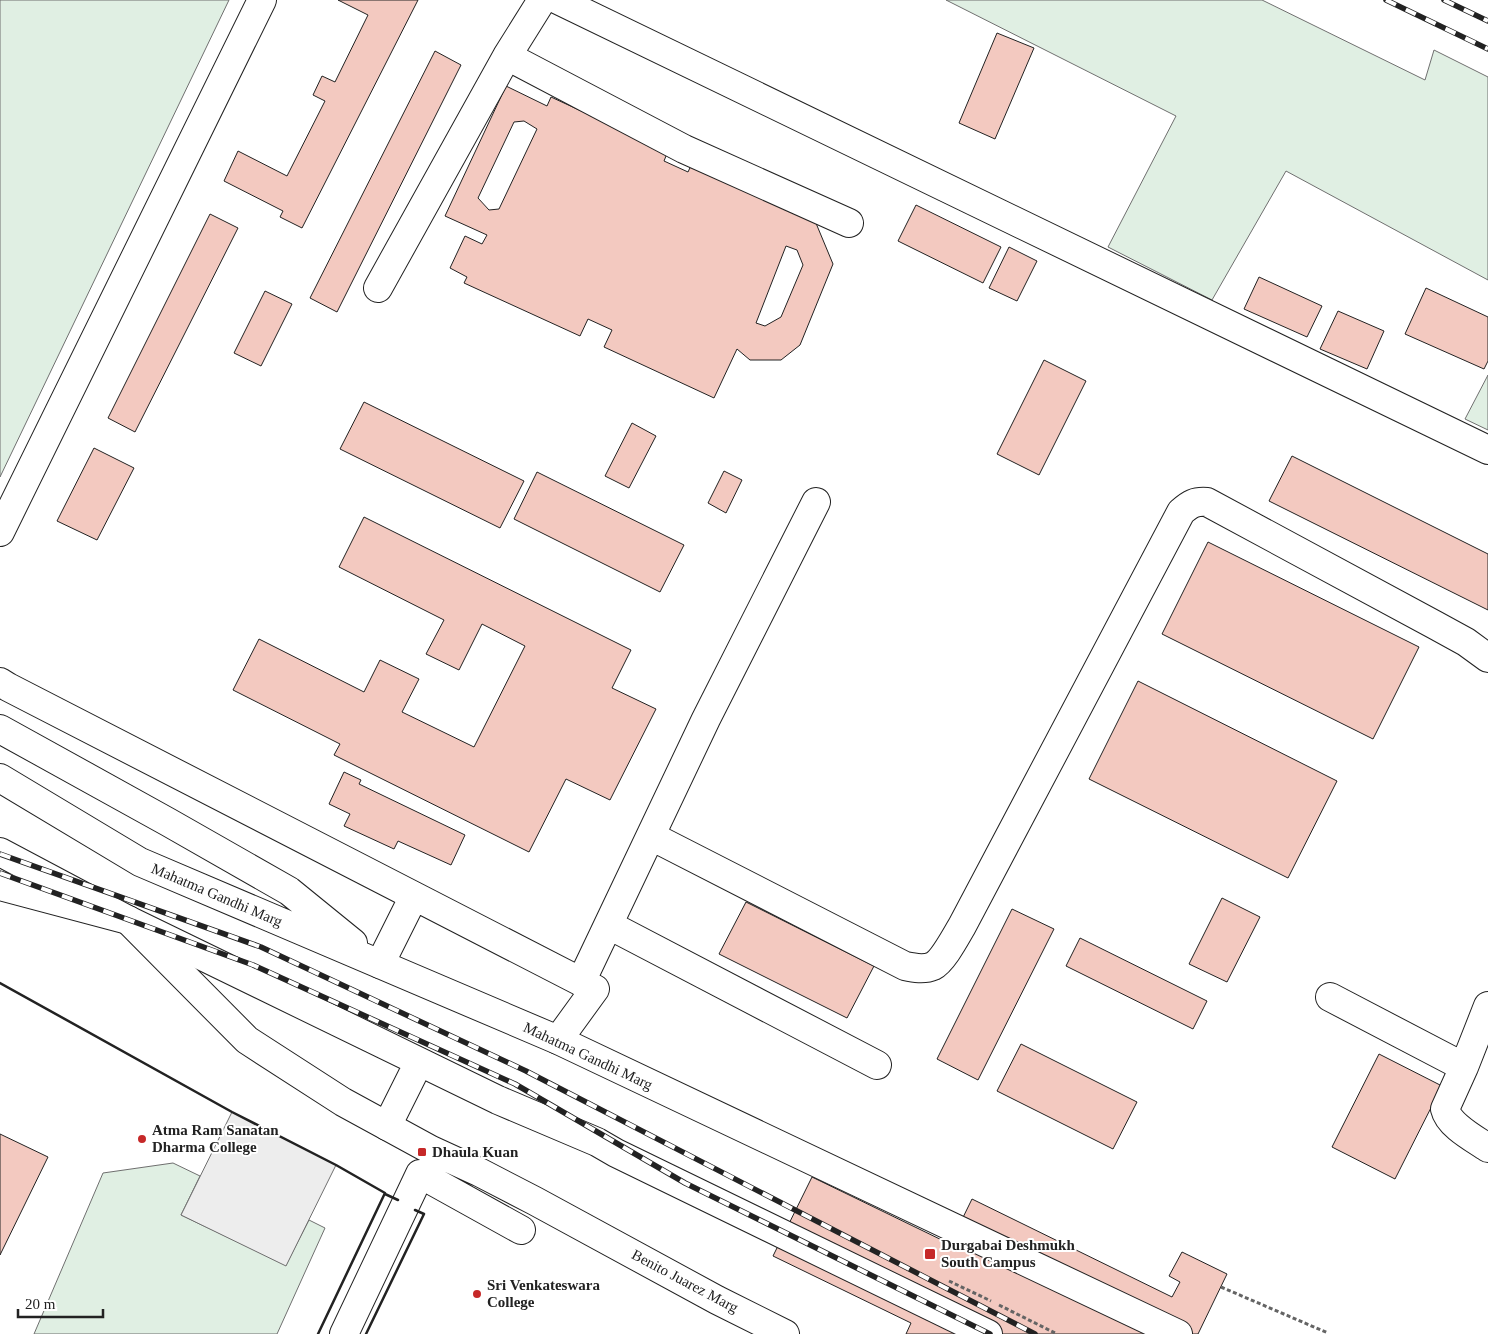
<svg xmlns="http://www.w3.org/2000/svg" width="1488" height="1334" font-family="'Times New Roman',serif">
	<style>
		.green { fill: #e0efe3; stroke: #6f6f6f }
		.parking { fill: #ededed; stroke: #6f6f6f }
		.building { fill: #f3c9c0; stroke: #222; fill-rule: evenodd }
		.lines { fill: none; stroke-linecap: round; stroke-linejoin: round }
		.minor-casing { stroke: #222; stroke-width: 30 }
		.major-casing { stroke: #222; stroke-width: 30 }
		.highway-casing { stroke: #222; stroke-width: 30 }
		.path { stroke: #646464; stroke-width: 3; stroke-dasharray: 4 2.5; stroke-linecap: butt }
		.minor { stroke: #fff; stroke-width: 28 }
		.major { stroke: #fff; stroke-width: 28 }
		.highway { stroke: #fff; stroke-width: 28 }
		.rail-casing { stroke: #222; stroke-width: 5.5 }
		.rail { stroke: #fff; stroke-width: 4; stroke-dasharray: 11; stroke-linecap: butt }
		.wall { stroke: #222; stroke-width: 2.5 }
		.poi-dot { fill: #c62828; stroke: #fff; stroke-width: 2 }
		.labels { text-anchor: middle; dominant-baseline: central; stroke-width: 4; stroke-linejoin: round; paint-order: stroke }
		.street-label { font-size: 15px; fill: #222; stroke: #fff }
		.poi-label { font-size: 15px; font-weight: bold; fill: #222; stroke: #fff; text-anchor: start }
	</style>
	<rect width="100%" height="100%" fill="#fff"/>
	<!-- green -->
	<path class="green" d="M 0,0 L 229,0 L 0,477 Z
		M 946,0 L 1262,0 L 1425,80 L 1434,50 L 1488,77 L 1488,280 L 1286,171 L 1212,300 L 1108,247 L 1176,116 Z
		M 1488,375 L 1488,430 L 1465,419 Z
		M 173,1163 L 200,1176 L 181,1215 L 286,1265 L 309,1220 L 325,1228 L 277,1334 L 34,1334 L 103,1173 Z"/>
	<!-- parking -->
	<path class="parking" d="M 232,1112 L 336,1165 L 286,1266 L 181,1215 Z"/>
	<!-- building -->
	<path class="building" d="M 338,0 L 418,0 L 302,228 L 280,217 L 283,211 L 224,181 L 238,151 L 287,176 L 325,101 L 313,95 L 322,76 L 335,82 L 368,15 Z
		M 997,33 L 1034,48 L 995,139 L 959,123 Z
		M 435,51 L 461,65 L 337,312 L 310,298 Z
		M 506,86 L 547,106 L 551,97 L 668,151 L 664,161 L 688,172 L 694,159 L 813,216 L 833,264 L 800,345 L 781,360 L 750,360 L 737,349 L 714,398 L 604,347 L 612,330 L 588,319 L 580,336 L 464,283 L 467,277 L 450,268 L 465,236 L 482,244 L 487,235 L 445,216 ZM 524,121 L 537,129 L 499,209 L 489,210 L 478,198 L 514,122 ZM 786,246 L 797,250 L 803,265 L 781,317 L 765,326 L 756,323 Z
		M 916,205 L 1001,247 L 983,283 L 898,241 Z
		M 210,214 L 238,228 L 135,432 L 108,418 Z
		M 1009,247 L 1037,261 L 1017,301 L 989,288 Z
		M 1259,277 L 1322,306 L 1307,337 L 1244,309 Z
		M 1426,288 L 1488,317 L 1488,361 L 1484,369 L 1405,334 Z
		M 265,291 L 292,304 L 261,366 L 234,353 Z
		M 1338,311 L 1384,331 L 1367,369 L 1320,349 Z
		M 1044,360 L 1086,381 L 1039,475 L 997,454 Z
		M 364,402 L 524,481 L 500,528 L 340,449 Z
		M 632,423 L 656,436 L 629,488 L 605,476 Z
		M 94,448 L 134,468 L 97,540 L 57,521 Z
		M 1292,456 L 1488,554 L 1488,610 L 1269,501 Z
		M 724,471 L 742,480 L 726,513 L 708,503 Z
		M 537,472 L 684,545 L 660,592 L 514,519 Z
		M 364,517 L 631,650 L 612,688 L 656,709 L 610,800 L 566,779 L 529,852 L 334,755 L 340,744 L 233,690 L 259,639 L 364,692 L 380,660 L 419,679 L 402,712 L 474,747 L 525,646 L 482,624 L 459,670 L 426,654 L 444,620 L 339,567 Z
		M 1208,542 L 1419,647 L 1373,739 L 1162,634 Z
		M 1138,681 L 1337,781 L 1288,878 L 1089,779 Z
		M 344,772 L 361,780 L 359,784 L 465,835 L 451,865 L 398,841 L 394,849 L 344,826 L 350,814 L 329,804 Z
		M 1222,898 L 1260,917 L 1227,982 L 1189,964 Z
		M 746,902 L 874,966 L 847,1018 L 719,954 Z
		M 1012,909 L 1054,929 L 978,1080 L 937,1059 Z
		M 1080,938 L 1207,1001 L 1193,1029 L 1066,966 Z
		M 1021,1044 L 1137,1102 L 1113,1149 L 997,1091 Z
		M 1379,1054 L 1442,1086 L 1395,1179 L 1332,1147 Z
		M 0,1134 L 48,1157 L 0,1255 Z
		M 812,1177 L 950,1244 L 972,1199 L 1172,1297 L 1180,1282 L 1169,1276 L 1182,1252 L 1227,1274 L 1198,1334 L 906,1334 L 911,1323 L 773,1256 Z"/>
	<g class="lines">
		<!-- minor casing -->
		<g class="minor-casing">
			<path id="minor" d="M 558,0 L 1488,450
				M 507,56 L 684,149 L 849,223
				M 378,288 L 507,56 L 542,0
				M 0,532 L 262,0
				M 0,682 L 8,687 L 595,989 L 558,1040
				M 651,836 L 905,966 C 914,968 924,970 933,966 C 943,961 956,936 962,926 L 1181,512 C 1190,504 1195,501 1207,502 L 1435,625 L 1466,642 L 1488,658
				M 131,923 L 247,1040 L 343,1102 L 431,1150 L 479,1172 L 535,1201 L 717,1300 L 785,1334
				M 609,925 L 877,1065
				M 380,964 L 414,896
				M 581,982 L 706,719 L 816,502
				M 1330,997 L 1464,1067
				M 1488,1006 L 1464,1067 L 1445,1109 C 1449,1126 1475,1139 1488,1148
				M 344,1334 L 420,1174 L 521,1230"/>
		</g>
		<!-- major casing -->
		<g class="major-casing">
			<path id="major" d="M 0,729 L 168,822 L 289,891 L 353,943
				M 0,778 L 140,862 L 558,1040 L 1178,1334
				M 0,852 L 128,920 L 498,1100 L 597,1142 L 616,1153 L 988,1334
				M 387,1126 L 419,1062"/>
		</g>
		<!-- highway casing -->
		<g class="highway-casing">
			<path id="highway" d="M 0,886 L 128,920"/>
		</g>
		<!-- path -->
		<path class="path" d="M 949,1281 L 991,1301
			M 1221,1287 L 1328,1333
			M 999,1305 L 1057,1334"/>
		<!-- minor -->
		<use href="#minor" class="minor"/>
		<!-- major -->
		<use href="#major" class="major"/>
		<!-- highway -->
		<use href="#highway" class="highway"/>
		<!-- rail casing -->
		<g class="rail-casing">
			<path id="rail" d="M 1386,0 L 1488,49
				M 1444,0 L 1488,21
				M 0,854 L 261,947 L 526,1071 L 1035,1334
				M 0,873 L 253,965 L 515,1084 L 685,1183 L 990,1334"/>
		</g>
		<!-- rail -->
		<use href="#rail" class="rail"/>
		<!-- wall -->
		<path class="wall" d="M 0,983 L 232,1112 L 336,1165 L 385,1193 L 318,1334
			M 385,1194 L 398,1200
			M 366,1334 L 424,1214 L 415,1210"/>
	</g>
	<!-- markers -->
	<g class="poi-dot">
		<circle cx="142" cy="1139" r="5"/>
		<rect x="417" y="1147" width="10" height="10" rx="2.5"/>
		<rect x="924" y="1248" width="12" height="12" rx="2.5"/>
		<circle cx="477" cy="1294" r="5"/>
	</g>
	<g class="labels">
		<!-- street labels -->
		<g class="street-label">
			<text transform="translate(217 895) rotate(23)">Mahatma Gandhi Marg</text>
			<text transform="translate(588 1056) rotate(25)">Mahatma Gandhi Marg</text>
			<text transform="translate(685 1281) rotate(28)">Benito Juarez Marg</text>
		</g>
		<!-- poi labels -->
		<g class="poi-label">
			<text x="152" y="1130">Atma Ram Sanatan<tspan x="152" dy="17">Dharma College</tspan></text>
			<text x="432" y="1152">Dhaula Kuan</text>
			<text x="941" y="1245">Durgabai Deshmukh<tspan x="941" dy="17">South Campus</tspan></text>
			<text x="487" y="1285">Sri Venkateswara<tspan x="487" dy="17">College</tspan></text>
		</g>
	</g>
	<!-- scale -->
	<path d="M18 1309v8h85v-8" fill="none" stroke="#222222" stroke-width="2.5"/>
	<text x="25" y="1309" font-size="15" fill="#222222" stroke="#ffffff" stroke-width="4" paint-order="stroke">20 m</text>
</svg>
